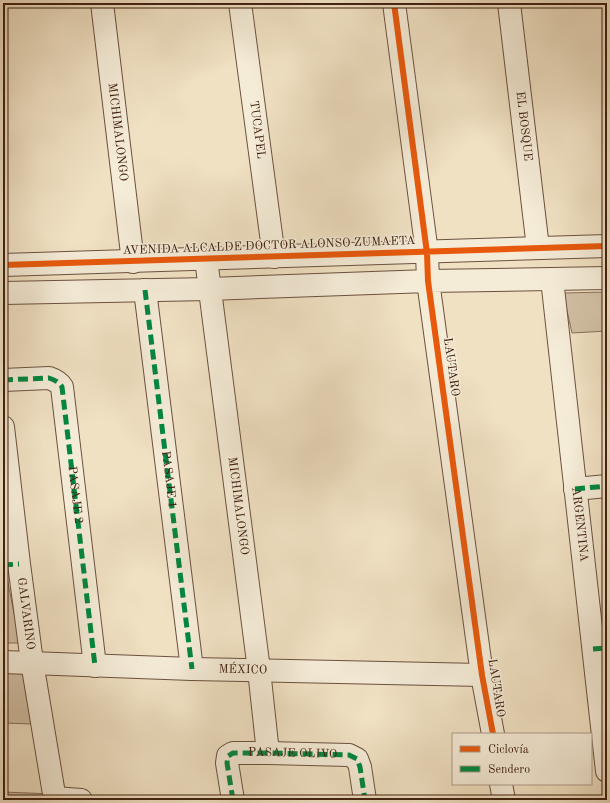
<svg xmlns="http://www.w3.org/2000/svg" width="610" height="803" font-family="'Old Standard TT',serif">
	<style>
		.green { fill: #d2c0a5; stroke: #89705b }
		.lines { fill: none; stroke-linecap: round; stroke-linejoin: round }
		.minor-casing { stroke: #6c513e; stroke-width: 24 }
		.tertiary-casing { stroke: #6c513e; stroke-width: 24 }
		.minor { stroke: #f5ecd8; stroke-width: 22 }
		.tertiary { stroke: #f5ecd8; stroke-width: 22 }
		.quiet { stroke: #00873e; stroke-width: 5; stroke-dasharray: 10 5; stroke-linecap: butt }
		.cycleway-casing { stroke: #f5ecd8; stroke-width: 8 }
		.cycleway { stroke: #e8590c; stroke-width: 6 }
		.labels { text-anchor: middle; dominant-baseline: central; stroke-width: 3; stroke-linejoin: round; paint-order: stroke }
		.street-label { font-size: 12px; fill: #402111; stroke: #f5ecd8 }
	</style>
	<rect width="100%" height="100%" fill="#f0e1c3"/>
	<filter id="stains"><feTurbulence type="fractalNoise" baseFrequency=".005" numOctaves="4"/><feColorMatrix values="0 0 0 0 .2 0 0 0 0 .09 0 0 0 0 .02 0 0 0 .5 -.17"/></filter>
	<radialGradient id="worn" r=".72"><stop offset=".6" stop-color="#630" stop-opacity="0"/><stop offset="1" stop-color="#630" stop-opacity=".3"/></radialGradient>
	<!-- green -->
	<path class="green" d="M 607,292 L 607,331 L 572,333 L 563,293 Z
		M 3,573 L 6,573 L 20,643 L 3,643 Z
		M 3,658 L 24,658 L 33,724 L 3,723 Z
		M 3,792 L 54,794 L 55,800 L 3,800 Z"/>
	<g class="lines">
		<!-- minor casing -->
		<g class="minor-casing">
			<g id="minor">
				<path id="s1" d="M 102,3 L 133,262"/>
				<path id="s2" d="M 240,3 L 274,257"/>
				<path id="s3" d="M 509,3 L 538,248"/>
				<path id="s4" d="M 206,259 L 259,670 L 268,753"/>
				<path id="s5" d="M 552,279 L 607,771"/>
				<path id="s6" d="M 145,290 L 192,669"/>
				<path id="s7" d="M 3,380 L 49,378 C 55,380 59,382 62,387 L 95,666"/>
				<path id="s8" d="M 3,427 L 19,564 L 32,662 L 55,800"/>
				<path d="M 575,489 L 607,486"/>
				<path id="s9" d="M 3,662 L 192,669 L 482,675"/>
				<path d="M 55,798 L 81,800"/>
				<path d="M 233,800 L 227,763 L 228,756 L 233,753 L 268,753 L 349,755 L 357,759 L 360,767 L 365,800"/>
			</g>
		</g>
		<!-- tertiary casing -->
		<g class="tertiary-casing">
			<path id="tertiary" d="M 394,3 L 427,253 L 428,281 L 482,675 L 493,734
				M 3,265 L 607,246
				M 3,293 L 209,289 L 428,281 L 607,278
				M 501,784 L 504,800"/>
		</g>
		<!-- minor -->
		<use href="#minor" class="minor"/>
		<!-- tertiary -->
		<use href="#tertiary" class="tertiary"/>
		<!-- quiet -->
		<g class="quiet">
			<path d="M 145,290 L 192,669"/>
			<path d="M 3,380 L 49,378 C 55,380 59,382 62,387 L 95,666"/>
			<path d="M 575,489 L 607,486"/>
			<path d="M 3,565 L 19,564"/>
			<path d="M 593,649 L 607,648"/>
			<path d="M 55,798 L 81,800"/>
			<path id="s10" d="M 233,800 L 227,763 L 228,756 L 233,753 L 268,753 L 349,755 L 357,759 L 360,767 L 365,800"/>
		</g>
		<!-- cycleway casing -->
		<g class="cycleway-casing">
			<path id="cycleway" d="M 394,3 L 427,253 L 428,281 L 482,675 L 493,734
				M 3,265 L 607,246"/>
		</g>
		<!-- cycleway -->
		<use href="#cycleway" class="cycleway"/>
	</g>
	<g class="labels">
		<!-- street labels -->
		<g class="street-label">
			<text stroke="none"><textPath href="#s3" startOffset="124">EL BOSQUE</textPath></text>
			<text stroke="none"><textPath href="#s2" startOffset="128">TUCAPEL</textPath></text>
			<text stroke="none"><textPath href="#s1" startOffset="130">MICHIMALONGO</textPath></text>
			<text transform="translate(269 246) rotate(-2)">AVENIDA ALCALDE DOCTOR ALONSO ZUMAETA</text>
			<text transform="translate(451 367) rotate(82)">LAUTARO</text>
			<text stroke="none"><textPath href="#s6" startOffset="191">PASAJE 1</textPath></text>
			<text stroke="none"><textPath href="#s7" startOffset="171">PASAJE 2</textPath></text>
			<text stroke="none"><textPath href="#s4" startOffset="249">MICHIMALONGO</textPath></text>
			<text stroke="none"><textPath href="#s5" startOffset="247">ARGENTINA</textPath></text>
			<text stroke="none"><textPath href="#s8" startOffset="188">GALVARINO</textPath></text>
			<text stroke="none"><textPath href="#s9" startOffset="240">MÉXICO</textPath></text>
			<text transform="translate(496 688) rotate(81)">LAUTARO</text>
			<text stroke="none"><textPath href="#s10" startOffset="110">PASAJE OLIVO</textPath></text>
		</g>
	</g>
	<!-- margin -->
	<rect width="610" height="803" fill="none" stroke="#f0e1c3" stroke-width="16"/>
	<rect x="4" y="4" width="602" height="795" fill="none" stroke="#402111" stroke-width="2"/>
	<rect x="8" y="8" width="594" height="787" fill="none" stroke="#402111"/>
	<!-- legend -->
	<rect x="452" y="733" width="140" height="52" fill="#f5ecd8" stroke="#ad9b88"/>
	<rect x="460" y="746" width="20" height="6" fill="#e8590c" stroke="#ad9b88"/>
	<text x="488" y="753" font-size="12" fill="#402111">Ciclovía</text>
	<rect x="460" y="766" width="20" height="6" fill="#00873e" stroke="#ad9b88"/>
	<text x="488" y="773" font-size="12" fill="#402111">Sendero</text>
	<rect width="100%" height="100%" filter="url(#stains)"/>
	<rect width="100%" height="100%" fill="url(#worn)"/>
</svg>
